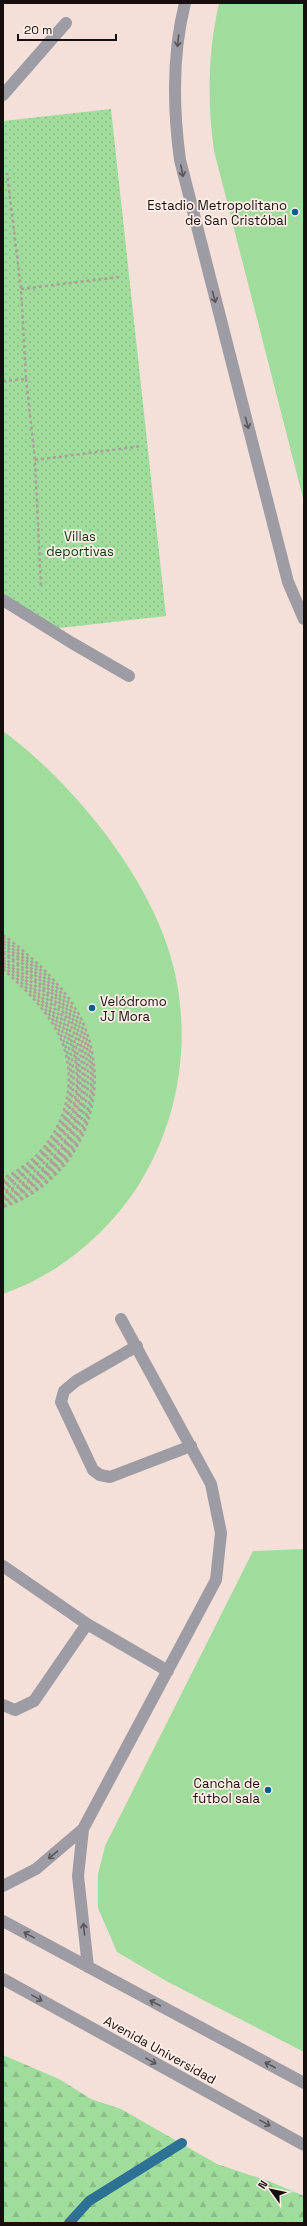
<svg xmlns="http://www.w3.org/2000/svg" width="307" height="2226" font-family="'Space Grotesk',sans-serif">
	<style>
		.green { fill: #a0dd9d }
		.forest { fill: url(#forest-firs) }
		.park { fill: url(#park-dots) }
		.lines { fill: none; stroke-linecap: round; stroke-linejoin: round }
		.stream { stroke: #2d7195; stroke-width: 10 }
		.path { stroke: #ae9e99; stroke-width: 2.5; stroke-dasharray: 3 3; stroke-linecap: butt }
		.minor { stroke: #9d9ba3; stroke-width: 12 }
		.oneway { stroke: #5a5558 }
		.poi-dot { fill: #055e8f; stroke: #ffeee8; stroke-width: 1.5 }
		.labels { text-anchor: middle; dominant-baseline: central; stroke-width: 3.5; stroke-linejoin: round; paint-order: stroke }
		.poi-label { font-size: 13px; fill: #160f0d; stroke: #ffeee8; text-anchor: end }
		.park-label { font-size: 13px; fill: #053607; stroke: #ffeee8 }
		.street-label { font-size: 13px; fill: #160f0d; stroke: #ffeee8 }
	</style>
	<defs>
		<pattern id="forest-firs" width="22" height="20" patternUnits="userSpaceOnUse"><rect width="22" height="20" fill="#a0dd9d"/><path d="M5 1l3.5 6h-7zM16 11l3.5 6h-7z" fill="#89bc86"/></pattern>
		<pattern id="park-dots" width="8" height="8" patternUnits="userSpaceOnUse"><rect width="8" height="8" fill="#a0dd9d"/><path d="M2 2h.1M6 6h.1" fill="none" stroke="#89bc86" stroke-width="1.8" stroke-linecap="round"/></pattern>
	</defs>
	<rect width="100%" height="100%" fill="#f4e0d9"/>
	<!-- green -->
	<path class="green" d="M 219,3 L 304,3 L 304,502 L 214,151 C 207,101 208,52 219,3 Z
		M 3,731 C 75,784 156,884 175,973 C 191,1046 178,1123 138,1186 C 106,1235 58,1275 3,1294 Z
		M 304,1549 L 304,2052 L 168,1982 L 117,1952 L 98,1908 L 98,1874 L 105,1846 L 253,1551 Z"/>
	<!-- forest -->
	<path class="forest" d="M 3,2055 L 59,2079 L 91,2099 L 121,2109 L 217,2164 L 271,2182 L 304,2196 L 304,2223 L 3,2223 Z"/>
	<!-- park -->
	<path class="park" d="M 111,109 L 166,616 L 51,629 L 3,597 L 3,121 Z"/>
	<g class="lines">
		<!-- stream -->
		<path class="stream" d="M 69,2223 L 89,2201 L 182,2143"/>
		<!-- path -->
		<path class="path" d="M 21,289 L 119,277
			M 26,379 L 35,460 L 41,587
			M 3,381 L 26,379 L 21,289 L 7,173
			M 35,460 L 142,446
			M 3,935 C 32,956 70,991 84,1025 C 114,1097 79,1182 3,1207
			M 3,938 C 34,962 70,994 84,1032 C 111,1101 74,1181 3,1205
			M 3,941 C 32,964 63,992 79,1026 C 112,1098 74,1175 3,1202
			M 3,944 C 31,967 62,994 77,1028 C 108,1095 71,1175 3,1200
			M 3,947 C 31,970 64,999 77,1034 C 102,1098 69,1174 3,1197
			M 3,951 C 28,971 55,995 70,1024 C 102,1088 72,1170 3,1194
			M 3,953 C 27,972 54,998 68,1026 C 98,1089 72,1168 3,1192
			M 3,957 C 28,977 55,1002 68,1032 C 95,1092 66,1166 3,1189
			M 3,960 C 27,979 52,1005 66,1033 C 96,1093 61,1162 3,1186
			M 3,963 C 27,982 51,1007 64,1035 C 90,1091 61,1161 3,1184
			M 3,966 C 25,985 49,1008 61,1035 C 88,1091 59,1158 3,1181
			M 3,969 C 23,987 44,1007 57,1031 C 86,1086 59,1154 3,1178"/>
		<!-- minor -->
		<path class="minor" d="M 185,3 C 172,54 173,108 180,160 L 288,582 L 304,619
			M 3,95 L 66,23
			M 3,600 L 72,643 L 129,676
			M 137,1346 L 76,1381 L 64,1391 L 61,1402 L 93,1470 L 100,1475 L 110,1477 L 191,1446
			M 3,1566 L 87,1624 L 168,1671
			M 3,1705 L 15,1710 L 34,1701 L 87,1624
			M 83,1829 L 78,1876 L 88,1967
			M 3,1886 L 36,1869 L 83,1829 L 216,1580 L 221,1533 L 211,1484 L 121,1319
			M 3,1921 L 304,2083
			M 3,1979 L 304,2145"/>
	</g>
	<!-- one-way arrows -->
	<defs><path id="oneway-shaft" d="M-6 0H5M1.5-3L5.5 0L1.5 3" fill="none" stroke-width="1.6" stroke-linecap="round" stroke-linejoin="round"/></defs>
	<g class="oneway">
		<use href="#oneway-shaft" transform="translate(178 41) rotate(97)"/>
		<use href="#oneway-shaft" transform="translate(182 171) rotate(79)"/>
		<use href="#oneway-shaft" transform="translate(214 297) rotate(75)"/>
		<use href="#oneway-shaft" transform="translate(247 423) rotate(75)"/>
		<use href="#oneway-shaft" transform="translate(53 1855) rotate(140)"/>
		<use href="#oneway-shaft" transform="translate(84 1929) rotate(-95)"/>
		<use href="#oneway-shaft" transform="translate(29 1935) rotate(-151)"/>
		<use href="#oneway-shaft" transform="translate(37 1998) rotate(29)"/>
		<use href="#oneway-shaft" transform="translate(155 2003) rotate(-152)"/>
		<use href="#oneway-shaft" transform="translate(151 2061) rotate(29)"/>
		<use href="#oneway-shaft" transform="translate(270 2065) rotate(-152)"/>
		<use href="#oneway-shaft" transform="translate(265 2123) rotate(29)"/>
	</g>
	<!-- markers -->
	<g class="poi-dot">
		<circle cx="295" cy="212" r="4"/>
		<circle cx="92" cy="1008" r="4"/>
		<circle cx="268" cy="1790" r="4"/>
	</g>
	<g class="labels">
		<!-- poi labels -->
		<g class="poi-label">
			<text x="287" y="205">Estadio Metropolitano<tspan x="287" dy="15">de San Cristóbal</tspan></text>
			<text x="100" y="1001" text-anchor="start">Velódromo<tspan x="100" dy="15">JJ Mora</tspan></text>
			<text x="260" y="1783">Cancha de<tspan x="260" dy="15">fútbol sala</tspan></text>
		</g>
		<!-- park labels -->
		<g class="park-label">
			<text x="80" y="536">Villas<tspan x="80" dy="15">deportivas</tspan></text>
		</g>
		<!-- street labels -->
		<g class="street-label">
			<text transform="translate(160 2050) rotate(29)">Avenida Universidad</text>
		</g>
	</g>
	<!-- border -->
	<rect width="307" height="2226" fill="none" stroke="#160f0d" stroke-width="8"/>
	<!-- north arrow -->
	<g transform="translate(271 2190) rotate(303)" stroke="#ffeee8" stroke-width="3" paint-order="stroke">
	<path d="M0-3L7 15L0 10L-7 15Z" fill="#160f0d"/>
	<text y="-6" font-size="11" font-weight="bold" text-anchor="middle" fill="#160f0d">N</text>
	</g>
	<!-- scale -->
	<path d="M18 34v6h98v-6" fill="none" stroke="#160f0d" stroke-width="2"/>
	<text x="24" y="34" font-size="12" fill="#160f0d" stroke="#ffeee8" stroke-width="3" paint-order="stroke">20 m</text>
</svg>
